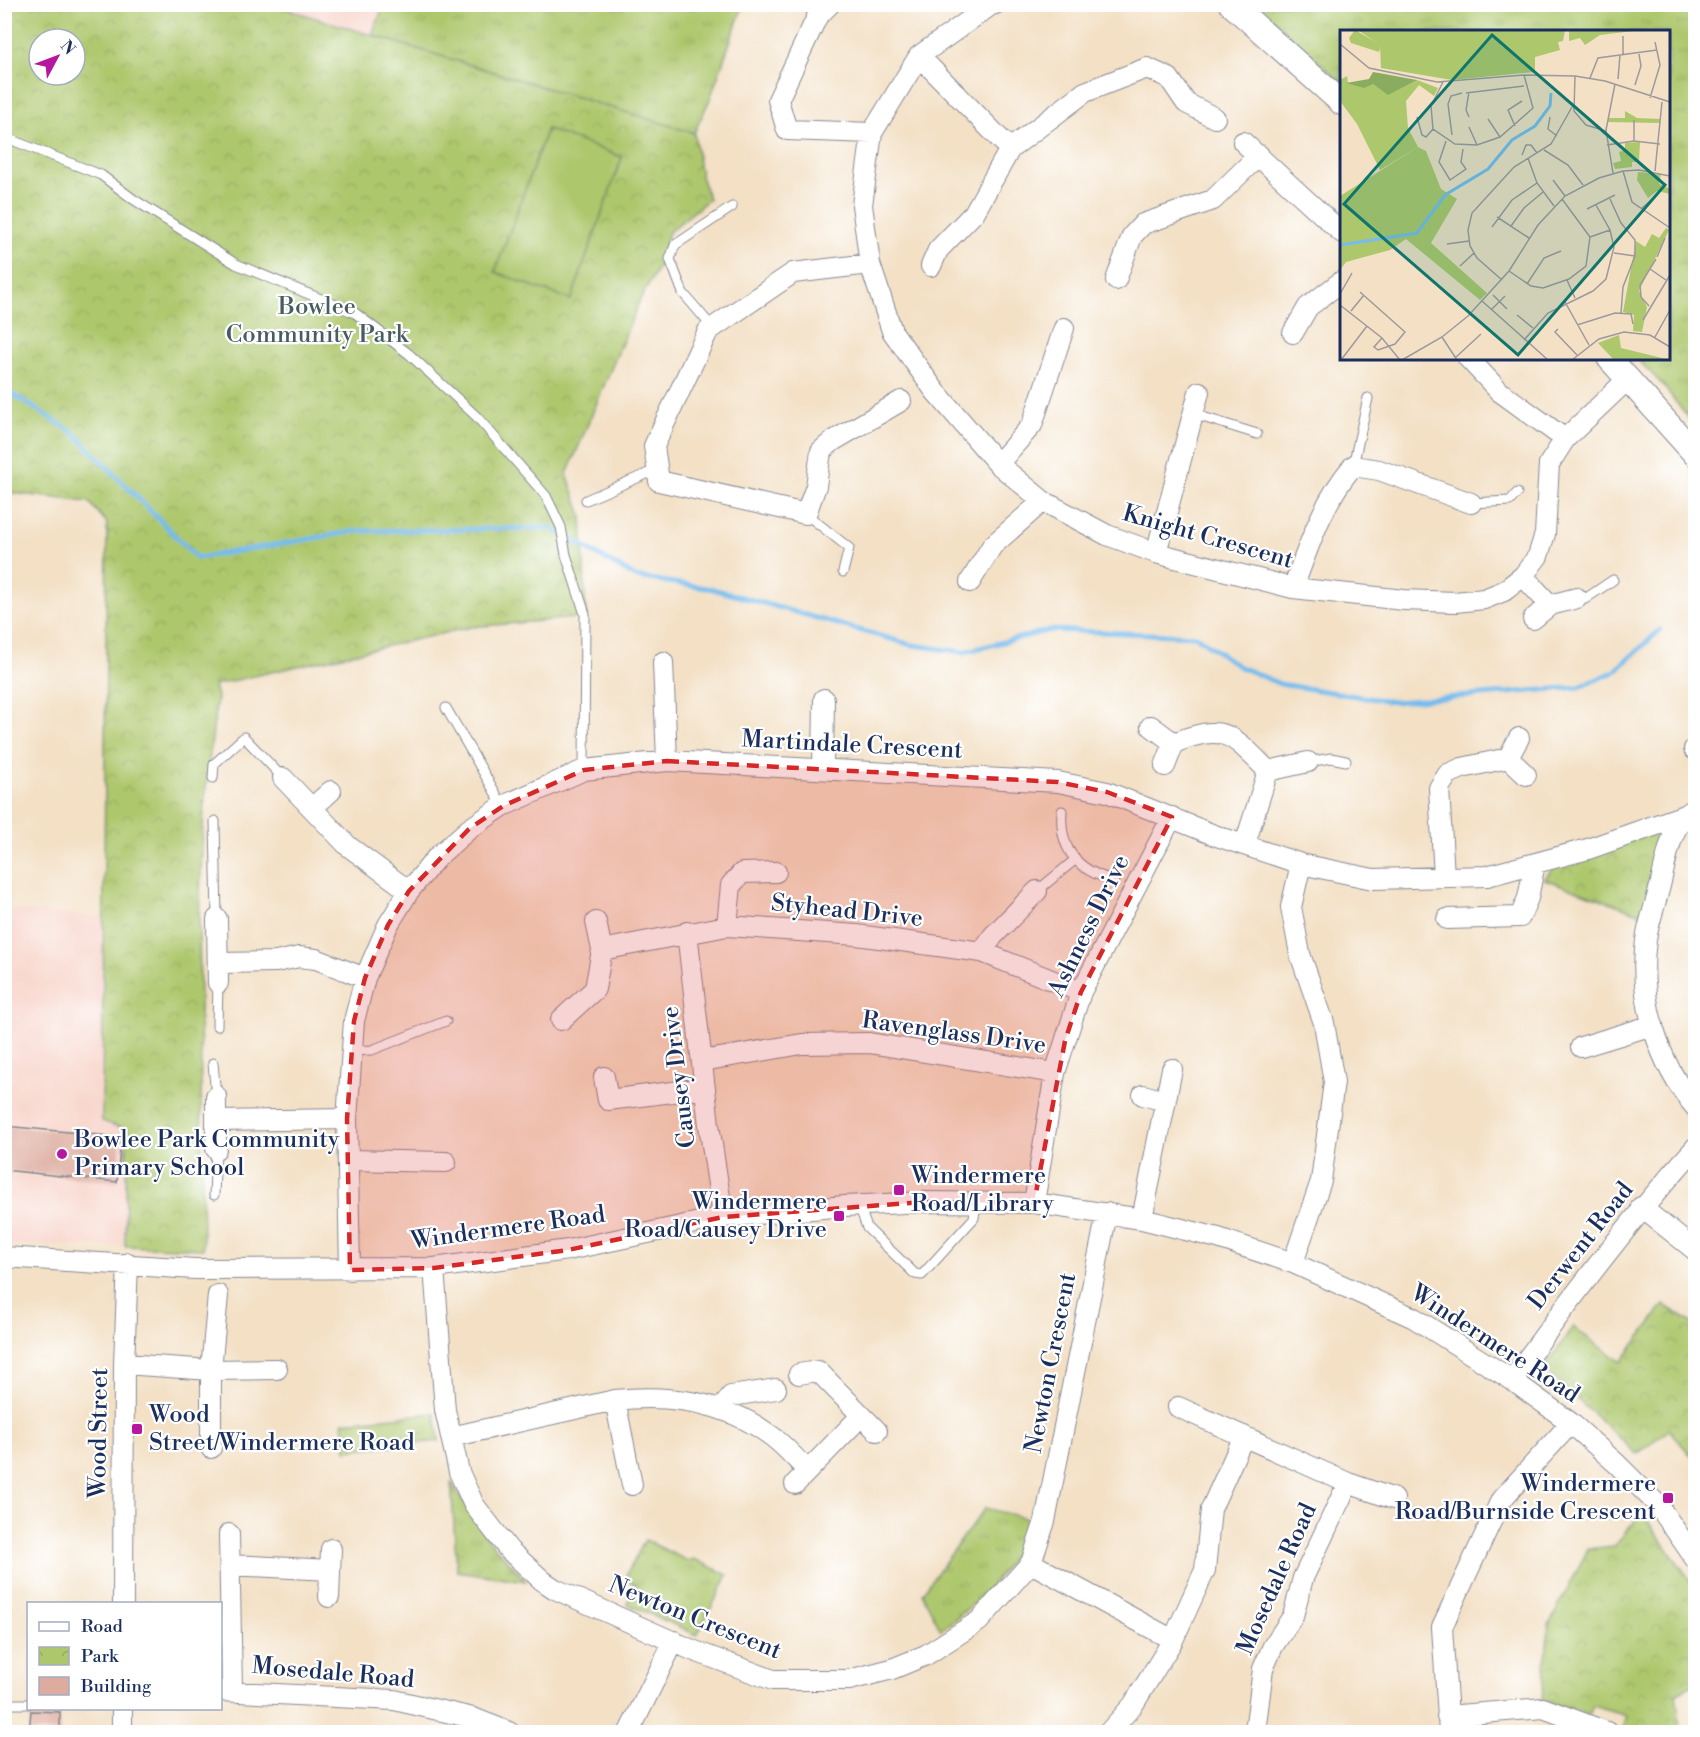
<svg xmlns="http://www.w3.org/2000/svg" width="1700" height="1737" font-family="'Libre Bodoni',serif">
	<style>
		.built { fill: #f7d1c6 }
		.grass { fill: url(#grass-tufts); stroke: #647b65; stroke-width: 1.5 }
		.park { fill: url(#park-crowns); stroke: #647b65; stroke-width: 1.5; fill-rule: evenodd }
		.pitch { fill: #adc76c; stroke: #647b65; stroke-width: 1.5 }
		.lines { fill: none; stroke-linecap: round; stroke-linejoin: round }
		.stream { stroke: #76bced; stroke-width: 5 }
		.building { fill: #ddac9e }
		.service-casing { stroke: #878892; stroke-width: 11 }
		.minor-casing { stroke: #878892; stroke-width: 22 }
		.tertiary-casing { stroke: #878892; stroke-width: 26 }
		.service { stroke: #fff; stroke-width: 9 }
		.minor { stroke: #fff; stroke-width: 20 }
		.tertiary { stroke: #fff; stroke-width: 24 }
		.marked { fill: #d62828; fill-opacity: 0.2; stroke: #d62828; stroke-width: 4.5; stroke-dasharray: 12 8; stroke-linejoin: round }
		.poi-dot { fill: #b5179e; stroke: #fff; stroke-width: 2 }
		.labels { text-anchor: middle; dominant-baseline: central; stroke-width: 4.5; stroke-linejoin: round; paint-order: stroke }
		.park-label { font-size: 24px; fill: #475d62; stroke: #fff }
		.street-label { font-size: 24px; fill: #1b2f5e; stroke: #fff }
		.poi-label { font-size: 24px; fill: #1b2f5e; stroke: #fff; text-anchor: start }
		.inset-river { fill: none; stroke: #76bced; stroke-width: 3 }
		.inset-road { fill: none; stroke: #9d999c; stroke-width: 1.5 }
		.view { fill: #0f766e; fill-opacity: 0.15; stroke: #0f766e; stroke-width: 3 }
		.inset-edge { fill: none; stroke: #1b2f5e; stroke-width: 3 }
	</style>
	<defs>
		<pattern id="grass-tufts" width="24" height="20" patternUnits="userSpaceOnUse" patternTransform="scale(1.5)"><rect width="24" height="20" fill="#adc76c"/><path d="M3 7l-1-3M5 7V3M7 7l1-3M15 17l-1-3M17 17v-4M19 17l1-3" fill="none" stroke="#94ab60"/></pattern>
		<pattern id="park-crowns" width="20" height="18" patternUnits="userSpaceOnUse" patternTransform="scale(1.5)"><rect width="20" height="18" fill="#adc76c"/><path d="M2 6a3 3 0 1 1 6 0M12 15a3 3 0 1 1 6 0" fill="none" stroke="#94ab60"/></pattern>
	</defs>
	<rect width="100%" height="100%" fill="#fff"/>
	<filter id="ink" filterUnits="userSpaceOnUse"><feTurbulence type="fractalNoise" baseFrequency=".0167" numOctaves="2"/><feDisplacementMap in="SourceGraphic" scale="12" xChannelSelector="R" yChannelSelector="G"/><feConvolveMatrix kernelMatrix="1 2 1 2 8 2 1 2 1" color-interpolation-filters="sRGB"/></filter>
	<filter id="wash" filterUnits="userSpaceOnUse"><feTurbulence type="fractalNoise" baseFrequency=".008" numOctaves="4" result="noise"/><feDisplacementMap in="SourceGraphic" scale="24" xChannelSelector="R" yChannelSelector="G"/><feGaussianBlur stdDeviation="1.35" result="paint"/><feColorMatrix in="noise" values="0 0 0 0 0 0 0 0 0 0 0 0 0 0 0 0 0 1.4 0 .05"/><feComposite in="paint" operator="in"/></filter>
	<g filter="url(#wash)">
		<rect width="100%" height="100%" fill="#f3e0c5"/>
		<!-- built -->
		<path class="built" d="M 273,5 L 384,5 L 372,35 Z
			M 4,909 L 105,917 L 102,1120 L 127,1130 L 125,1246 L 5,1245 Z"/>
		<!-- grass -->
		<path class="grass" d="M 384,5 L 743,5 L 710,99 L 694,133 L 372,35 Z
			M 1257,5 L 1695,5 L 1695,427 L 1662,384 L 1637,359 L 1668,358 L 1668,32 L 1342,32 L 1341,82 Z
			M 435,1413 L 439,1441 L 346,1450 L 343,1422 Z
			M 451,1482 L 487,1538 L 526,1581 L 457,1571 Z
			M 985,1508 L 1030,1519 C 1014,1566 981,1601 941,1630 L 922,1593 Z
			M 645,1540 L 688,1561 L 694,1559 L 728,1575 L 697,1635 L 627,1604 L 636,1585 L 624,1579 Z"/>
		<!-- park -->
		<path class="park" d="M 4,5 L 273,5 L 694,133 L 701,176 L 709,199 L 669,232 L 660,264 L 640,300 L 567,474 L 582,516 L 586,617 L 471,627 L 214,685 L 217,697 L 204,804 L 199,918 L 203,1249 L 125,1246 L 127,1130 L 102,1121 L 107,523 L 89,502 L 5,492 ZM 39,39 L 75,39 L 75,75 L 39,75 Z
			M 1660,829 L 1670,833 L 1645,915 L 1544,879 L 1557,863 Z
			M 1664,1305 L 1695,1325 L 1695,1460 L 1669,1430 L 1637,1454 L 1544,1369 L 1573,1327 L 1621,1362 Z
			M 1642,1513 L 1695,1587 L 1695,1683 L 1676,1694 L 1681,1732 L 1622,1732 L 1627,1716 L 1593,1706 L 1589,1715 L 1542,1700 L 1549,1625 L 1588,1549 L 1614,1546 Z"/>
		<!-- pitch -->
		<path class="pitch" d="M 547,129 L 622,157 L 571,300 L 495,272 Z"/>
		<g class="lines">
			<!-- stream -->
			<path class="stream" d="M 4,389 L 73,432 L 197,558 L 356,531 L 551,528 L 636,577 L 713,589 L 912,645 L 964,652 L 1050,630 L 1196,636 L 1238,666 L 1280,684 L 1394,702 L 1579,687 L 1614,672 L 1660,630"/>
		</g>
		<g id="blocks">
			<!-- building -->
			<path class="building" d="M 4,1126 L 121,1137 L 117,1182 L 4,1170 Z
				M 31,1711 L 60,1712 L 60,1732 L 29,1732 Z"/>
		</g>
	</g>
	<g filter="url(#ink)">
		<use href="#blocks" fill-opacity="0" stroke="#878892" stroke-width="1.5"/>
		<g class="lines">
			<!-- service casing -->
			<g class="service-casing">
				<path id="service" d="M 4,137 L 101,175 L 133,199 L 236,264 L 355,313 L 409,354 L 477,417 L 546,496 L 561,527 L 566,555 L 585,614 L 584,770
					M 713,328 L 683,293 L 670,259 L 675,245 L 732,207
					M 1193,414 L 1257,434
					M 1353,466 L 1368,398
					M 586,500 L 658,469
					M 1471,503 L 1510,501 L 1517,493
					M 806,514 L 849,548 L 843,572
					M 1577,598 L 1585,599 L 1613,580
					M 446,708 L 503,806
					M 1308,762 L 1331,758 L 1346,761
					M 213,778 L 214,764 L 244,737 L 283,778
					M 1062,811 C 1059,849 1077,871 1114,880
					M 215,821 L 217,919
					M 1037,891 L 1076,859
					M 217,1026 L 218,983
					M 352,1051 L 372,1050 L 446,1021
					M 213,1063 L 216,1096
					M 214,1195 L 216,1149
					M 859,1205 L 867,1228 L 915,1274 L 922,1275 L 974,1218 L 976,1203
					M 4,1704 L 28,1704"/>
			</g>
			<!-- minor casing -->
			<g class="minor-casing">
				<path id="minor" d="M 830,4 L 817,17 L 778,100 L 787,130 L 872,133
					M 995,4 L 991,5 L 919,56 L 872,133 L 862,205 L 870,264 L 892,331 L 935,391 L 998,464 L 1043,501 L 1107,535 L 1156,553 L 1293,588 L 1404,600 L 1455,602 L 1484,599 L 1504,591 L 1523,576 L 1538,556 L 1545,534 L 1549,464 L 1565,439 L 1629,378
					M 919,56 L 1010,149
					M 1243,142 L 1342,233
					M 870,264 L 793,273 L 708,331 L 654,446 L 659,481 L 806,514 L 816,486 L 821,451 L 833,441 L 901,401
					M 931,266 L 938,250 L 974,213 L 1010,149 L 1085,92 L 1147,68 L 1169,78 L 1186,103 L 1215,118
					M 1116,280 L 1132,236 L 1143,224 L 1213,200 L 1259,155
					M 1293,333 L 1308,307 L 1342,281
					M 1468,358 L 1499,391 L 1565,439
					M 998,464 L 1032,425 L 1064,328
					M 1156,553 L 1199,392
					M 1523,576 L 1550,605
					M 970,582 L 992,546 L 1043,501
					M 1293,588 C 1309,545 1323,501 1353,466 L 1379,470 L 1471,503
					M 1533,619 L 1550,605 L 1577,598
					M 663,662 L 667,761
					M 1151,726 L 1174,743
					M 1694,749 L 1696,747
					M 1508,758 L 1526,775
					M 1165,766 L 1174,743 C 1225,722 1232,735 1268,771 L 1245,844
					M 823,768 L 824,699
					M 1268,771 L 1308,762
					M 283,778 L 348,846 L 409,891
					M 312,808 L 331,791
					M 1691,811 C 1672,823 1667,857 1662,877 C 1658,898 1649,919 1646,940 C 1638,998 1658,1064 1696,1108
					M 1444,877 L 1439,788 L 1448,774 L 1462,768 L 1508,758 L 1519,738
					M 217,919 L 218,983
					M 1447,919 L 1520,917 L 1528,898 L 1535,863
					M 727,926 L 731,885 L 742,873 L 776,872
					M 687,932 L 709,1125 L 723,1217
					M 602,950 L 727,926 L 857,935 L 982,952 L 1081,992
					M 982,952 L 993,936 L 1037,891
					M 219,963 L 276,962 L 299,957 L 316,959 L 365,978
					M 561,1020 L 595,989 L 602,950 L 596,922
					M 1581,1047 L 1653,1025
					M 702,1061 L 802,1044 L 869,1043 L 1055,1073
					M 604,1077 L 608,1100 L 705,1088
					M 1143,1095 L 1165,1101
					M 216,1096 L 216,1149
					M 217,1121 L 347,1119
					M 348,1160 L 446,1162
					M 1034,1203 L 1055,1073 L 1081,992 L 1172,817
					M 1641,1207 L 1696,1251
					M 1142,1219 L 1172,1069
					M 4,1257 L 195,1269 L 434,1268 L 568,1250 L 723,1217 L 845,1206 L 924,1202 L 1034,1203 L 1142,1219 L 1218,1238 L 1293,1263 L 1414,1318 L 1512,1380 L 1571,1423 L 1617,1464 L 1658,1505 L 1696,1560
					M 1293,1263 L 1321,1181 L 1334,1082 L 1324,1023 L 1300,954 L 1291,907 L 1301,864
					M 434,1268 L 445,1410 L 459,1472 L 474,1505 L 509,1550 L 543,1581 L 555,1589 L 692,1650 L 773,1680 L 849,1680 L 892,1669 L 926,1655 L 979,1621 L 1031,1563 L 1045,1521 L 1107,1213
					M 350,1270 L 347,1119 L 354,1021 L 365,978 L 388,925 L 409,891 L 437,857 L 469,829 L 503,806 L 584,770 L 667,761 L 1058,782 L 1107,792 L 1214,835 L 1301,864 L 1373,879 L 1487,876 L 1588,849 L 1685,815
					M 124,1364 L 211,1370 L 277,1369
					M 799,1374 L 818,1371 L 877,1431
					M 1512,1380 C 1570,1299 1629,1221 1696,1147
					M 615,1400 L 632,1485
					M 1178,1407 L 1348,1483 L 1394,1499
					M 722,1409 L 731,1396 L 776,1389
					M 451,1437 L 615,1400 C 669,1394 725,1402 770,1435 C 783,1444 795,1458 807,1470
					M 211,1448 L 211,1370 L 218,1295
					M 795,1484 L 861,1416
					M 229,1534 L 232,1690
					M 1031,1563 L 1173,1640
					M 231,1565 L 330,1570
					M 329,1597 L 331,1549
					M 123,1604 L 124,1364 L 128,1263
					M 220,1691 L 394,1700 L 473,1718 L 509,1732
					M 1447,1716 L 1543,1708 L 1607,1732
					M 122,1732 L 122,1708
					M 629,1732 L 674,1641
					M 1109,1732 L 1133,1705 L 1173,1640 L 1205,1570 L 1211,1509 L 1244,1436
					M 1255,1732 L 1263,1669 L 1273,1646 L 1293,1616 L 1303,1578 L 1348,1483
					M 1449,1732 L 1442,1627 L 1501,1500 L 1571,1423"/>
			</g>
			<!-- tertiary casing -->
			<g class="tertiary-casing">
				<path id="tertiary" d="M 1231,4 L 1342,103
					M 1609,358 L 1696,455"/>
			</g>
			<!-- service -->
			<use href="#service" class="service"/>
			<!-- minor -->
			<use href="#minor" class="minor"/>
			<!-- tertiary -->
			<use href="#tertiary" class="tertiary"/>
		</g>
	</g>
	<!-- marked area -->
	<path class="marked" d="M 667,761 L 1058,782 L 1107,792 L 1172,817 L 1081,992 L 1065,1041 L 1034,1203 L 924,1202 L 723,1217 L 568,1250 L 434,1268 L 350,1270 L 347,1119 L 354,1021 L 365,978 L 388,925 L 409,891 L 469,829 L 503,806 L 584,770 Z"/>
	<!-- markers -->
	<g class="poi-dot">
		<circle cx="62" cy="1154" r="6"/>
		<rect x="893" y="1184" width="12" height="12" rx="3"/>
		<rect x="833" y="1210" width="12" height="12" rx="3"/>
		<rect x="131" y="1423" width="12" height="12" rx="3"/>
		<rect x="1662" y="1492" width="12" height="12" rx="3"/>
	</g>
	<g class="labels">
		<!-- park labels -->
		<g class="park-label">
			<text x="317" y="307">Bowlee<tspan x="317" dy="28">Community Park</tspan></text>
		</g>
		<!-- street labels -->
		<g class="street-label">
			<text transform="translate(1208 537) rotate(16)">Knight Crescent</text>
			<text transform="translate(852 745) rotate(3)">Martindale Crescent</text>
			<text transform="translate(847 911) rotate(6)">Styhead Drive</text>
			<text transform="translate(1089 926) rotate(-64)">Ashness Drive</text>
			<text transform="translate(954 1033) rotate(8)">Ravenglass Drive</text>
			<text transform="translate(679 1077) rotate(-97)">Causey Drive</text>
			<text transform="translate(508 1228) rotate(-8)">Windermere Road</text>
			<text transform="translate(1581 1246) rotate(-52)">Derwent Road</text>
			<text transform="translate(1495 1344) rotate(33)">Windermere Road</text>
			<text transform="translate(1051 1363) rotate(-79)">Newton Crescent</text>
			<text transform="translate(99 1433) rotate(-89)">Wood Street</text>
			<text transform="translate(1277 1579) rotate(-66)">Mosedale Road</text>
			<text transform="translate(695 1618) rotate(22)">Newton Crescent</text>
			<text transform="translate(333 1673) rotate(5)">Mosedale Road</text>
		</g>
		<!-- poi labels -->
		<g class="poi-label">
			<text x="74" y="1140">Bowlee Park Community<tspan x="74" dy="28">Primary School</tspan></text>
			<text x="911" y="1176">Windermere<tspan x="911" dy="28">Road/Library</tspan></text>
			<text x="827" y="1202" text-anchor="end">Windermere<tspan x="827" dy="28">Road/Causey Drive</tspan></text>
			<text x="149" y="1415">Wood<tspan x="149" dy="28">Street/Windermere Road</tspan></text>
			<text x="1656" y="1484" text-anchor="end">Windermere<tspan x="1656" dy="28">Road/Burnside Crescent</tspan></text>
		</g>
	</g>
	<!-- overview -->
	<g transform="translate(1340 30)">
		<rect width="330" height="330" fill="#f3e0c5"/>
		<path d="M 18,0 L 225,0 L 223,11 L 218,12 L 220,20 L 195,27 L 195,42 L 112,50 L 41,38 L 40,15 ZM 229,0 L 277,1 L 302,0 L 260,5 L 245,15 L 240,8 L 229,11 ZM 7,46 L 8,53 L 33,54 L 48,64 L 77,50 L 98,58 L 94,66 L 79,55 L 66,71 L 68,98 L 78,117 L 40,140 L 17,94 L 0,71 L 0,50 Z" fill="#adc76c"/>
		<path d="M 33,42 L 39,43 L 77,50 L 48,65 L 33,54 L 24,58 L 6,53 L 29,49 Z" fill="#8aac60"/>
		<path d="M 15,0 L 41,15 L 39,22 L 11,13 L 9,8 ZM 285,81 L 297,88 L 320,89 L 320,93 L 268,92 L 268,88 L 285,88 ZM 300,112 L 299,132 L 292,132 L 292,137 L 275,139 L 273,133 L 281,131 L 279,122 L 285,120 L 285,113 ZM 78,117 L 86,121 L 101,159 L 117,169 L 91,213 L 147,263 L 140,270 L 66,209 L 50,220 L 6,232 L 0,240 L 0,166 ZM 298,142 L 321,144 L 319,154 L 330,159 L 330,164 L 317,161 L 308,168 L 297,150 ZM 326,198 L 329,200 L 299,261 L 307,277 L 302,302 L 293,301 L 294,285 L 283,282 L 296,211 L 305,217 L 312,204 L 319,208 ZM 279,305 L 281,318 L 330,330 L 274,330 L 258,313 Z" fill="#adc76c"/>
		<path d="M 74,126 L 84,143 L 75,149 L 65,131 Z" fill="#adc76c"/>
		<path class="inset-river" d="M 0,215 L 77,203 L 105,165 L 148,139 L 172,110 L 195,96 L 210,76 L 211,63"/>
		<path class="inset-road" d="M 283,6 L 283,25M 0,14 L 29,38 L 97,52 L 184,45 L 235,46 L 265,51 L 330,72M 235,46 L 234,81 L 246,95 L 266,101M 250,48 L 258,28 L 317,20M 278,49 L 280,25M 103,52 L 91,76 L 93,99 L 115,114 L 137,115 L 160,107 L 193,78 L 184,45M 295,55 L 301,36 L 299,24M 129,62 L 126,80 L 129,87M 126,63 L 184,56M 310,68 L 320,35 L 315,12M 77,87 L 82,105 L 86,107 L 93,99M 210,87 L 208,99 L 217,106M 148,89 L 160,107M 294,90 L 294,111M 175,96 L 168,80 L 182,71M 129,97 L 137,115M 112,105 L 108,74 L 111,66 L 122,63M 106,111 L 99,132 L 110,150 L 126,139 L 121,132 L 123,119M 267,115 L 294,111 L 320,114M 204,120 L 228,135 L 243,155M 182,125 L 186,115 L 191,115 L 197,123M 188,128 L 197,153 L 214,176M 283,141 L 292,172 L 330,198M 315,141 L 322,72M 273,143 L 266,100 L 275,54M 213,150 L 225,166M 270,169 L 281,193 L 295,210 L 295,226 L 283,257 L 281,283M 247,179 L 275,165M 301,179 L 318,164M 157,187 L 189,208M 171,196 L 184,178 L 203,162M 152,197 L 172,170 L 197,153M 250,207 L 270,200M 107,214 L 129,211M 274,223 L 295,226M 317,227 L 325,208M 120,236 L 134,223M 310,239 L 326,250M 169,241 L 191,256 L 203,258 L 229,249 L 246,236 L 250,207 L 222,169M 162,250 L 137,228 L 130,216 L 128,200 L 132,183 L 174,137 L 211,114 L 232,77M 227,250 L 235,268M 187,254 L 204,228 L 221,221M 20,262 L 65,302 L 55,314 L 38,320 L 34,317 L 42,308M 0,264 L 12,243M 153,265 L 167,279M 142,271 L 208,330M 225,272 L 249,315M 0,275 L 42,308 L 60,330M 309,276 L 301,267 L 300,255 L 316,229M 151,280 L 165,266M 11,281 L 24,265M 177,285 L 193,298M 303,290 L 330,245M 237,295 L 275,283 L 291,284 L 293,294M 218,299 L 215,302 L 237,325M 102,307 L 117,330M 315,307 L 330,280M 184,310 L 208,283 L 253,261 L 266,249 L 274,217 L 270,200 L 256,175M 115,328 L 141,304M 1,330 L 27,296M 62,330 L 102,307 L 128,286 L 169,241 L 198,195 L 225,166 L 259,148 L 283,141 L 299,140 L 330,146M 232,330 L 259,309 L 284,302 L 310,305 L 330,317"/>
		<path class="view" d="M 152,5 L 325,155 L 178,325 L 4,174 Z"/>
		<rect width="330" height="330" class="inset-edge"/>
	</g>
	<!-- margin -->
	<rect width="1700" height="1737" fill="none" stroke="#fff" stroke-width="24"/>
	<!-- legend -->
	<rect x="27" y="1602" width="195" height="108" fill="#ffffff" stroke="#a4acbf" stroke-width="1.5"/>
	<rect x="39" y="1622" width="30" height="9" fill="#ffffff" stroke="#a4acbf" stroke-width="1.5"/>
	<text x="81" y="1632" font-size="18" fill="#1b2f5e">Road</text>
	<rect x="39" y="1647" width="30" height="18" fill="url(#park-crowns)" stroke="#a4acbf" stroke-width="1.5"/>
	<text x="81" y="1662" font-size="18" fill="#1b2f5e">Park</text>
	<rect x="39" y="1677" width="30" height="18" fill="#ddac9e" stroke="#a4acbf" stroke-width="1.5"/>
	<text x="81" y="1692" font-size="18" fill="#1b2f5e">Building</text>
	<!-- north arrow -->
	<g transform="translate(57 57) rotate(49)"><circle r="28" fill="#ffffff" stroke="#a4acbf" stroke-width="1.5"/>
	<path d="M0-4.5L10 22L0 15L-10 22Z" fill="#b5179e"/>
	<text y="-9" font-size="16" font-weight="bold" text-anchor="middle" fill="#1b2f5e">N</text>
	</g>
</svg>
